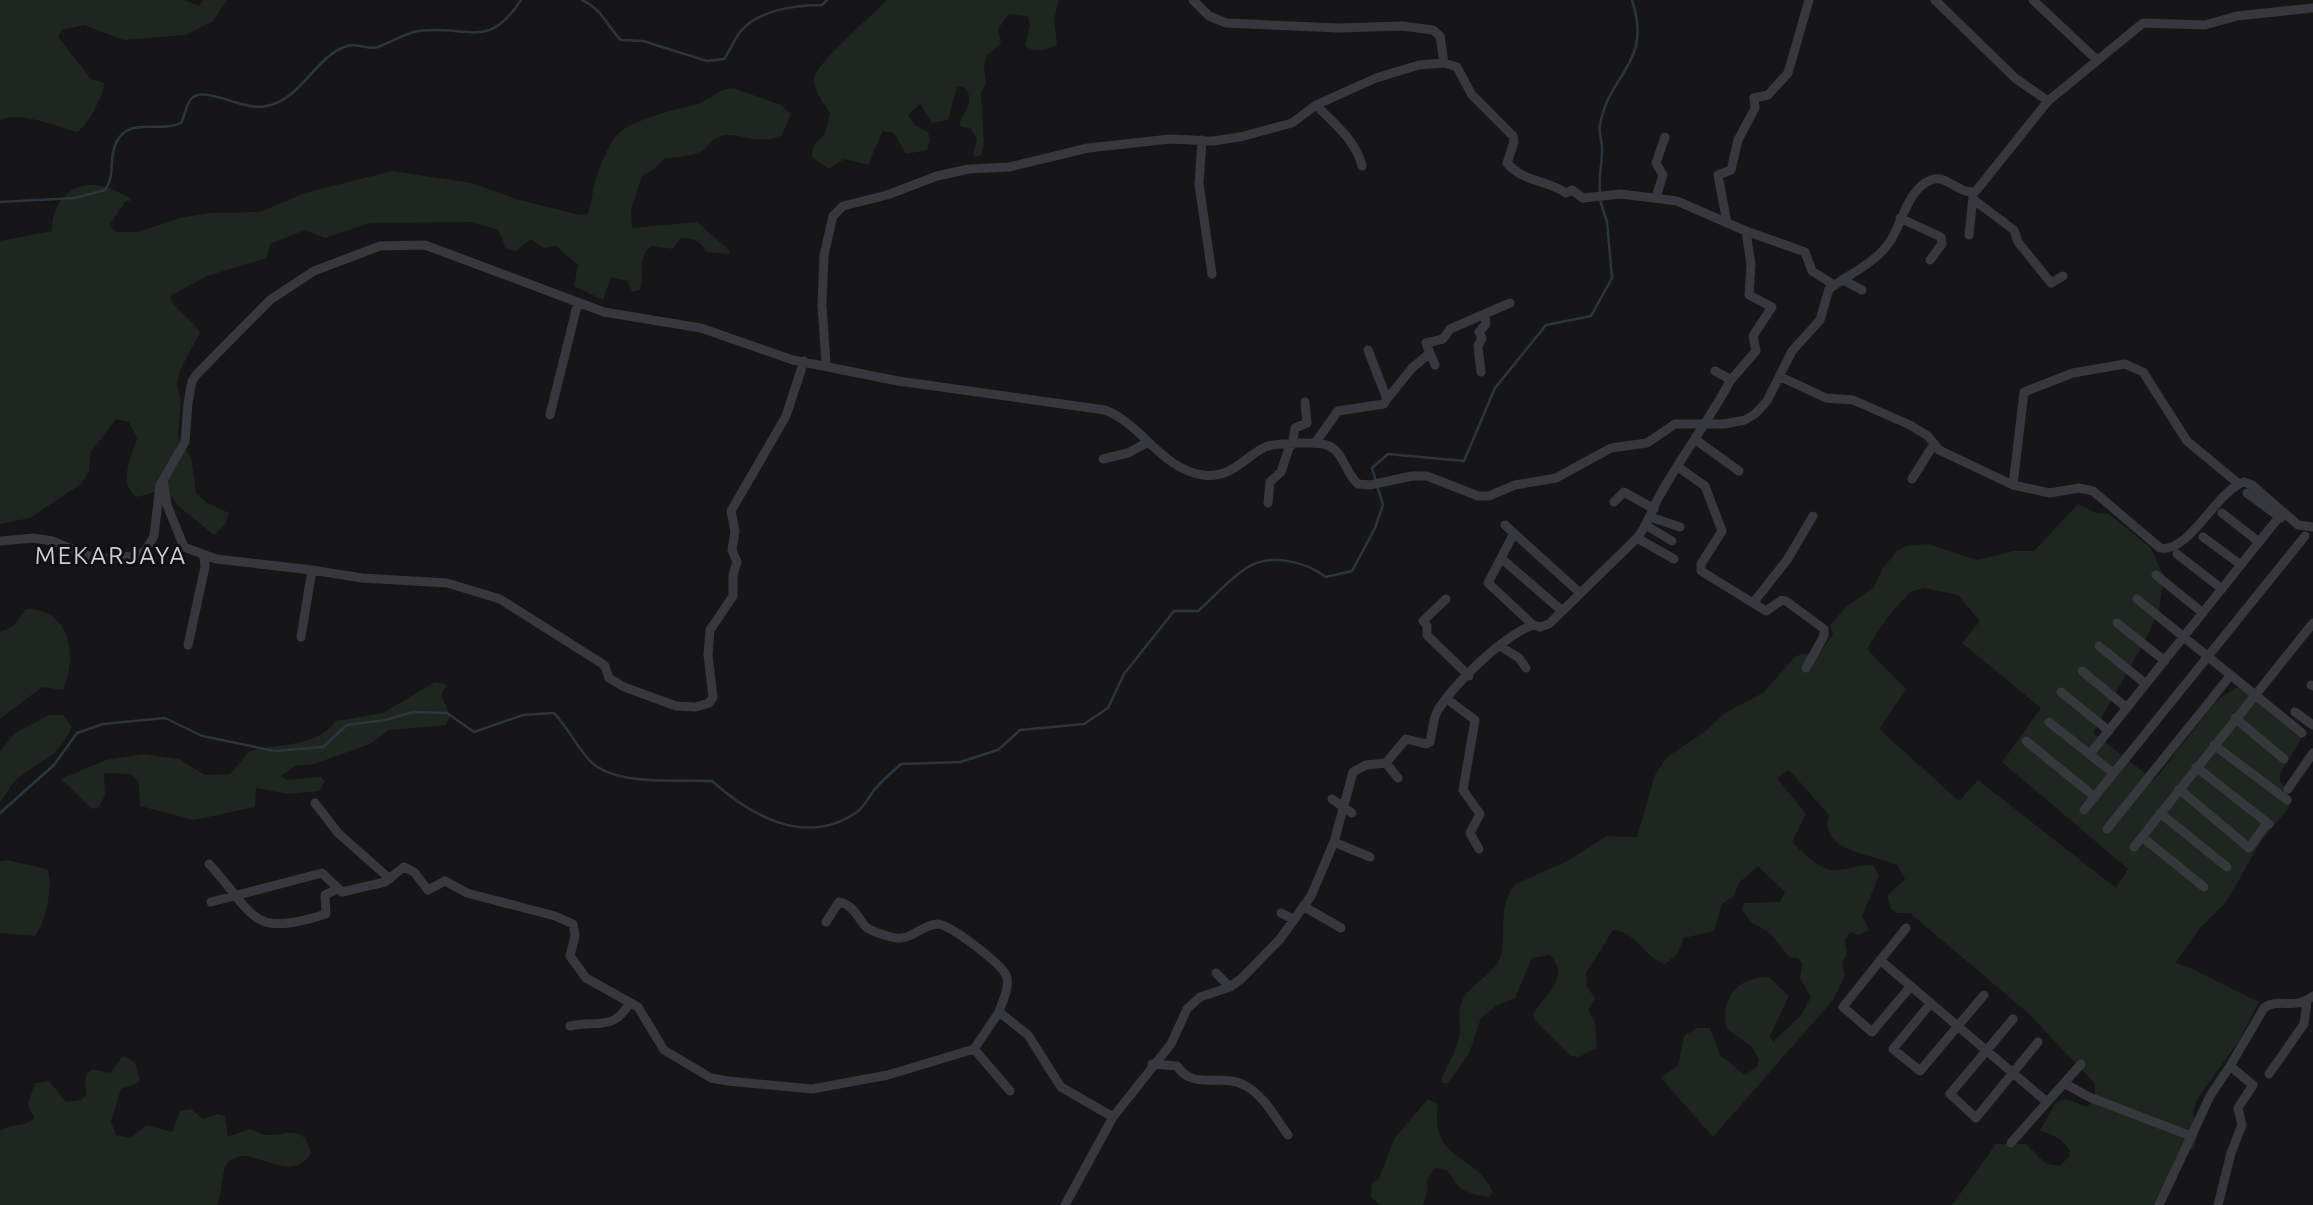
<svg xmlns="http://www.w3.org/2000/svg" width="2313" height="1205" font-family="Ubuntu,sans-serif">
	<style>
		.green { fill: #1e261f; fill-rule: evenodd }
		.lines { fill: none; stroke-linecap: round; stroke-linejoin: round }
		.stream { stroke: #2c353c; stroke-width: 2.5 }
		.street { stroke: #37383d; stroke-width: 9 }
		.labels { text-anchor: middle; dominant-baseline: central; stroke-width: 6; stroke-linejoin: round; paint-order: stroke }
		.quarter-label { font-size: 24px; letter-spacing: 2px; fill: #c9ccd4; stroke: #111113 }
	</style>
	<rect width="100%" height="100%" fill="#161618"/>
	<!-- green -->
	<path class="green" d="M 0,0 L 184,0 L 199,6 L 204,0 L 227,0 L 213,21 L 186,35 L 124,40 L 84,25 L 62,30 L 58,37 L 91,79 L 104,83 C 105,94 87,126 77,132 C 54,126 23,111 0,120 Z
		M 887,0 L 1059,0 L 1054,19 L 1057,44 C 1047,51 1034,53 1025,46 L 1030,26 L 1028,16 L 1009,14 L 998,29 L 1001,43 L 987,55 L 984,65 L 986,84 L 981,93 L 984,145 L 981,155 L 975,157 L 973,154 L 977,139 L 971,129 L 959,126 C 963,111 977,102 964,87 L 957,86 L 948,120 L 932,123 L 920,104 L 908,115 L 915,125 L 928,132 L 930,140 L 927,150 L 906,154 L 894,133 L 883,131 L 868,165 L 844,159 L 829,169 L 812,157 L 813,146 L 825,134 L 830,113 C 825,105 813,89 814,79 C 814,65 875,13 887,0 Z
		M 733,88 L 781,105 L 791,114 L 782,135 C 755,148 737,129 718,137 C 712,139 708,147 702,151 C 690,157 677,157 665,158 L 654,169 L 642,176 L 631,210 L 632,228 L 697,222 L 730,251 L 728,254 L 706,252 C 700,240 693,238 681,238 L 673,249 L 651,246 C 635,260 646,272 640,290 L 632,292 L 627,281 L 611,277 L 603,300 L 574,286 L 578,265 L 556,246 L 543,248 L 531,239 L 516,251 L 506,249 L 498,230 L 472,222 L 370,223 L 325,238 L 305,230 L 270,244 L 267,258 L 207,276 L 170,296 C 173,309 193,320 200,333 L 179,372 L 177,386 L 181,401 L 178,438 L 191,457 L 196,493 L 207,503 L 229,513 L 226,523 L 214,535 L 177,505 L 172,497 L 154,492 L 138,497 C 116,485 132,457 137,438 L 129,422 L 116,419 L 91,452 L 89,472 L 81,484 L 30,518 L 0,524 L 0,241 L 52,231 C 51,203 71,180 101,186 C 113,188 122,194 132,200 L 125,202 L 109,226 L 117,232 L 138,232 L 180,218 L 209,213 L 260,212 L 305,193 L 392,171 L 472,183 L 516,199 L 580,215 L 587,214 C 593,203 591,194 595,182 C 600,167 607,145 618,134 C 631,120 676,109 694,105 C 709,101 718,89 733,88 Z
		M 2078,504 L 2096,513 L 2109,514 L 2150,547 L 2164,576 L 2159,610 L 2146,639 L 2093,733 L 2154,780 L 2216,701 L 2235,688 L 2251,688 L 2303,736 L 2280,774 L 2280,781 L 2292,799 L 2289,808 L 2261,841 L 2227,901 L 2200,928 L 2175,963 L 2191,968 L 2259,1002 L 2239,1041 L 2197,1099 L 2193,1113 L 2198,1134 L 2194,1148 L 2176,1158 L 2173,1186 L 2159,1205 L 1952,1205 L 1996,1144 L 2026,1144 L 2045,1163 L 2059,1166 L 2069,1157 L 2070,1150 L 2060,1139 L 2040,1130 L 2055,1104 L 2061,1100 L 2069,1100 L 2087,1107 L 2095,1099 L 2095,1084 L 2029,1014 L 1910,913 L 1897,913 L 1891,909 L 1887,896 L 1905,879 L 1897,865 C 1872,854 1818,851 1829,815 L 1789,770 L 1777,778 L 1806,814 L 1792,842 C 1802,852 1820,871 1835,870 C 1849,870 1859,863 1874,866 L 1879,876 L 1862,916 L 1869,930 L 1859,935 L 1850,932 L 1845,940 L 1847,955 L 1842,962 L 1845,976 L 1833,1000 L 1713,1137 L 1661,1078 L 1678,1065 L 1684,1036 L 1697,1028 L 1710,1028 L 1720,1055 L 1745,1075 L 1757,1067 L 1759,1059 L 1751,1046 L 1727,1029 C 1719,999 1738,976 1769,977 L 1789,996 L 1770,1036 L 1773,1042 L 1801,1015 L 1811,997 L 1800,978 L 1802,963 L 1798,958 L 1789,957 L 1770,933 L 1751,922 L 1742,910 L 1744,903 L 1780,902 L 1785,892 L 1758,866 L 1739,883 L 1734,896 L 1722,904 L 1714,931 L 1684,938 L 1677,954 L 1665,964 C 1643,957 1636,931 1613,930 L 1586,973 L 1587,987 L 1595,998 L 1588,1010 L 1595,1022 L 1597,1048 L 1579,1057 L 1571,1056 L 1536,1022 L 1533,1015 C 1543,995 1572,979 1550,955 L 1532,958 L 1515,998 L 1496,1006 L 1481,1018 L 1469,1054 L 1447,1084 L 1441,1082 C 1446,1064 1458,1051 1460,1032 C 1461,1020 1456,1010 1464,997 C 1475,980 1498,973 1502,951 C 1505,929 1499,901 1516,884 L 1567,861 L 1607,836 L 1637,837 L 1655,775 L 1667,757 L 1707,730 L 1725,713 L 1763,693 L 1794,658 L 1801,654 L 1820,653 L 1833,634 L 1830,625 L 1847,606 L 1873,588 L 1883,568 L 1897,551 L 1906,546 L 1928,544 L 1977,560 L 2014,551 L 2034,551 ZM 1924,588 L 1958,595 L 1980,621 L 1962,643 L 2041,708 L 2002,762 L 2128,869 L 2116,888 L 1978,780 L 1959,801 L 1879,729 L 1906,689 L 1867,649 L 1887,618 L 1910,592 Z
		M 26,609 C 72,609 77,657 63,690 L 42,687 L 0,719 L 0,632 L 13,626 Z
		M 435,682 L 445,684 L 446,687 L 441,694 L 450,716 L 446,725 L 389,730 L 370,744 L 314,764 L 295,766 L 281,776 L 287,780 L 321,777 L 325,782 L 319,791 L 288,794 L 256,788 L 255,807 L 194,820 L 140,806 L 139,782 L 131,774 L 104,773 L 105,795 L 99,807 L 92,809 L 61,779 L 106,760 L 142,754 L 179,759 L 205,775 L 230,774 L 250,751 C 279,743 316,748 336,721 L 383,713 Z
		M 49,715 L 63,715 L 72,727 C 55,762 41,758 16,780 C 10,785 6,796 0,802 L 0,751 L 15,733 Z
		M 7,860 L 47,869 C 54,881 46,924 35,936 L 0,933 L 0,861 Z
		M 123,1056 L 135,1062 L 140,1082 L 121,1089 L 111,1122 L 116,1135 L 131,1138 L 146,1125 L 172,1132 L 180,1111 L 191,1109 L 203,1119 L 218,1114 L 225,1116 L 228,1137 L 250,1129 C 255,1131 262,1135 266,1135 C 289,1136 303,1122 311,1153 C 295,1181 264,1157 244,1156 C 238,1156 233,1159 228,1162 C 221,1172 223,1190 217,1205 L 0,1205 L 0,1131 C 11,1123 24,1128 34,1118 L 28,1104 L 35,1083 L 49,1081 L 66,1102 L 81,1100 L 86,1095 C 87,1083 81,1076 93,1069 L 110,1073 Z
		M 1428,1099 L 1438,1104 C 1429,1162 1475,1152 1493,1192 L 1489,1197 C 1480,1196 1467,1193 1460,1188 C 1450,1178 1451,1166 1434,1169 L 1426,1182 L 1428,1189 L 1423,1205 L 1380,1205 L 1371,1197 L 1372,1183 L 1379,1179 L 1394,1139 Z"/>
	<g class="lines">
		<!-- stream -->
		<path class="stream" d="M 582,0 C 601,8 607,26 621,40 L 643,41 L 707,61 L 724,59 C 730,51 734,39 741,31 C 758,10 797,5 822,5 L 827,0
			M 1600,193 C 1598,176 1602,168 1602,151 C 1603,143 1598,133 1600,125 C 1609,72 1653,64 1632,0
			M 0,202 L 75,198 L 105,190 C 116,176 108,159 116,143 C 130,115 159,134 181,123 C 185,116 186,105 191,99 C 204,84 243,112 267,106 C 303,98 314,57 347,46 C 357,43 368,50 378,47 C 392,42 403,34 418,31 C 468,24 487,52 521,0
			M 0,813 L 54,765 L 77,733 L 103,724 L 165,718 L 202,736 L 275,751 L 323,747 L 347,725 L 385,720 L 413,712 L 447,713 L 474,732 L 523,715 L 554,713 C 568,728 577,747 590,761 C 616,787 678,779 712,781 C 752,817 807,847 857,812 C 864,807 869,797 874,790 C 882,781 892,772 901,764 L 960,762 L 998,750 L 1020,730 L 1084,724 L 1108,708 L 1124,674 L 1174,611 L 1198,611 C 1214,597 1230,578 1248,567 C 1272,553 1306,562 1326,577 L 1352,571 L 1375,528 L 1383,505 L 1372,468 L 1388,454 L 1464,461 L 1495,388 L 1546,325 L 1591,316 L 1612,278 L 1607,222 L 1600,200"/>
		<!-- street -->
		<path class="street" d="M 1193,0 L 1209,16 L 1226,23 L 1338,28 L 1402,26 L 1433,30 L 1440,36 L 1444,63
			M 1935,0 L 2015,78 L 2048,101
			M 2033,0 L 2097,60
			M 1316,105 C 1334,124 1356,140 1362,166
			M 1202,140 L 1199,184 L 1212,274
			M 1656,197 L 1663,175 L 1656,163 L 1665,137
			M 1974,200 L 2014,230 L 2018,242 L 2051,283 L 2063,276
			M 1900,218 L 1941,237 L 1942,244 L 1930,260
			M 1727,223 L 1718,175 L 1731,170 L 1738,140 L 1755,108 L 1754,98 L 1768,95 L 1788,73 L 1809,0
			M 1969,235 L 1973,197
			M 1843,280 L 1862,290
			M 1368,350 L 1387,399 L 1412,368 L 1430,353 L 1435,365
			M 1430,353 L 1426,343 L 1443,339 L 1450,329 L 1510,303
			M 826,364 L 822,305 L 824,255 L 833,216 L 843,206 L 887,195 L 937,176 L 969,169 L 1009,167 L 1088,148 L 1170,139 L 1213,141 L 1240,137 L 1292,123 L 1316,105 L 1376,78 L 1419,65 L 1444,63 L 1457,67 L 1472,95 L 1513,136 L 1514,142 L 1507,163 C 1523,182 1547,180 1566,193 L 1572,190 L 1583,198 L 1621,194 L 1677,201 L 1746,231 L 1805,252 L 1812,271 L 1834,285
			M 1481,372 L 1478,346 L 1482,338 L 1479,332 L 1486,324 L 1485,316
			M 1781,377 L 1826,398 L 1853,400 L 1910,425 L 1928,436 L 1939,450 L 2013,485 L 2050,493 L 2079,488 L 2093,491 L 2160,548 C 2189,554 2216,491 2244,482 L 2252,485 L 2298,525 L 2313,527
			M 1730,381 L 1756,351 L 1753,336 L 1772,307 L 1749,295 L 1751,265 L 1746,231
			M 550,415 L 578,302
			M 1696,440 L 1739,471
			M 1315,443 L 1338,411 L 1384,404 L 1387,399
			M 1292,445 L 1295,428 L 1307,423 L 1305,402
			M 1103,459 L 1128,453 L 1148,442
			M 1678,467 L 1705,486 L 1722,531 L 1701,564 L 1701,571 L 1766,611 L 1782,600 L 1786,601 L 1824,629 L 1824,636 L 1806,668
			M 1912,479 L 1934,444
			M 163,480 L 167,505 L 184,547 L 216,559 L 312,570 L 301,637
			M 2013,485 L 2024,392 L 2073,373 L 2125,364 L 2143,372 L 2187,441 L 2239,484
			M 2247,493 L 2281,518
			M 1614,502 L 1624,492 L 1654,509
			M 1268,503 L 1270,482 L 1281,472 L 1290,445
			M 2222,513 L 2259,542
			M 1650,517 L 1680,527
			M 1505,525 L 1580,593
			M 1647,526 L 1672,541
			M 1514,533 L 1488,583 L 1533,625
			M 2203,537 L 2241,565
			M 1637,538 L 1674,559
			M 0,541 L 33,538 L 52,541 L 89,556 L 112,559 L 138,555 L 146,550 L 154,536 L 160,485 L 185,442 L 188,403 L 192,381 L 197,374 L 270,300 L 314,271 L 380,246 L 425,245 L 604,312 L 701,328 L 793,360 L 898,381 L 1105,410 C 1142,424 1161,469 1203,475 C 1231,479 1243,458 1265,447 C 1274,443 1320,441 1329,446 C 1343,452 1346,474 1358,484 L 1370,485 L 1412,476 L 1427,476 L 1478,496 L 1489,496 L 1515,485 L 1556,478 L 1611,448 L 1647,443 L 1675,424 L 1724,424 L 1745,420 L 1755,414 L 1767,401 L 1792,351 L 1820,320 L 1829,289 C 1849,274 1874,264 1889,243 C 1902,225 1907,189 1931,180 C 1946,173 1959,196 1976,191 L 2048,101 L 2143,23 L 2205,25 L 2237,16 L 2313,8
			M 2177,554 L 2222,589
			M 1502,559 L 1561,610
			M 312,570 L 362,578 L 447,583 L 500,599 L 598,661 L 605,666 L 609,678 L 624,687 L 676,706 L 696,707 L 709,703 L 713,697 L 708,655 L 710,630 L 733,596 L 733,575 L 737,562 L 732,550 L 735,531 L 731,511 L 786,416 L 804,361
			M 2156,575 L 2203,613
			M 1446,599 L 1423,621 L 1427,626 L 1427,635 L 1469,676
			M 2137,599 L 2302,733
			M 1753,603 L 1787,560 L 1813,516
			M 2117,623 L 2165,661
			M 188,645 L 205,567 L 204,557
			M 1500,646 L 1519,658 L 1526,668
			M 2099,646 L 2146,684
			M 2082,671 L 2127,708
			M 2311,685 L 2313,686
			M 2061,692 L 2109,731
			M 1447,699 L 1475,720 L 1463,790 L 1480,814 L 1470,833 L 1479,849
			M 2295,712 L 2313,725
			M 2235,718 L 2284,759
			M 2049,722 L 2113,773
			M 2026,741 L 2095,797
			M 2214,745 L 2287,800
			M 2090,754 L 2283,512
			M 1386,763 L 1398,778
			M 2196,767 L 2269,824
			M 2179,789 L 2249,848 L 2267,823
			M 2288,789 L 2313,753
			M 1332,799 L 1352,813
			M 315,803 L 338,833 L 390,879
			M 2084,810 L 2305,536
			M 2160,813 L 2227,867
			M 2107,829 L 2230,676
			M 2142,837 L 2204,887
			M 1334,842 L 1370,857
			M 2134,847 L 2313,623
			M 209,864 C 256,914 248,939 326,914 L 325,895 L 337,889
			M 211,902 L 322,873 L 342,892 L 385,882 L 404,867 L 414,872 L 428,890 L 445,881 L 467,893 L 555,916 L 573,924 L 575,936 L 570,956 L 586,978 L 638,1007 L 664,1050 L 711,1078 L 728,1081 L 812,1089 L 888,1075 L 974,1049 L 999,1012
			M 1303,906 L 1341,928
			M 1281,913 L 1293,919
			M 826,922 L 839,902 C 854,905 857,917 866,927 C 872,932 884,935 891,937 C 910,943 919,926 937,924 C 950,924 1000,963 1006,975 C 1011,986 1002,1002 999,1012 L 1028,1035 L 1061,1087 L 1113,1117
			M 1906,928 L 1843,1007 L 1872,1032 L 1911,986
			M 1880,960 L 2047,1102
			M 1216,973 L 1230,987
			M 1931,1003 L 1893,1049 L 1920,1071 L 1984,995
			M 2013,1019 L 1950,1094 L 1976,1118 L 2038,1042
			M 570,1026 C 598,1020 612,1032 630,1003
			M 974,1049 L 1010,1091
			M 1152,1064 L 1177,1066 C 1193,1091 1222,1073 1244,1085 C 1263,1094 1276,1119 1288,1135
			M 2269,1074 L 2304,1024 L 2307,1001
			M 2064,1083 L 2089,1097 L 2191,1136
			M 2011,1143 L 2081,1064
			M 1065,1205 L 1113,1117 L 1171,1044 L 1187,1009 L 1200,997 L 1230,987 L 1241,979 L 1280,939 L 1311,896 L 1334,842 L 1353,772 L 1366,765 L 1386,763 L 1406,739 L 1426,744 L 1430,742 C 1433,731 1432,720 1438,710 C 1456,682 1503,636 1533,625 L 1540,627 L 1549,624 L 1637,538 C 1648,525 1651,510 1660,495 C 1681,457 1708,422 1729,383 L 1728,378 L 1715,371
			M 2159,1205 L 2210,1096 L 2230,1066
			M 2218,1205 L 2231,1153 L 2242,1125 L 2238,1108 L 2253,1085 L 2230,1066 L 2264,1008 C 2278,997 2294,1011 2313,996"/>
	</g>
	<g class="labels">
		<!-- quarter labels -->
		<g class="quarter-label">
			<text x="111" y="555">MEKARJAYA</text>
		</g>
	</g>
</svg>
